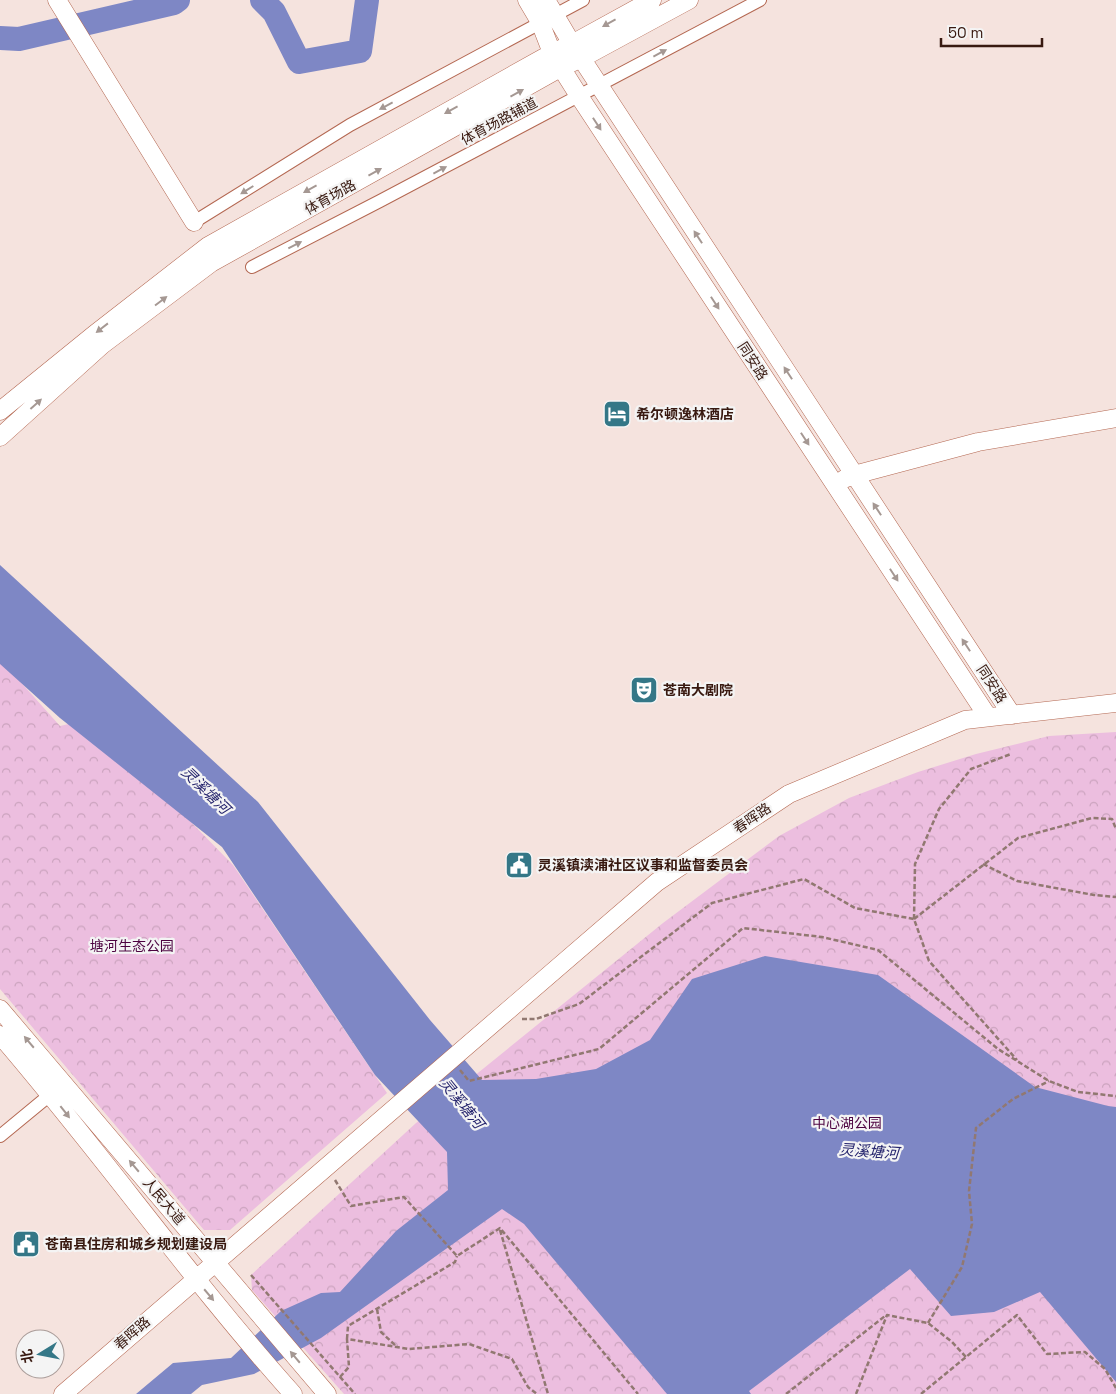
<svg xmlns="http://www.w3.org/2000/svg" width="1116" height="1394" font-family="'Space Grotesk','Noto Sans SC',sans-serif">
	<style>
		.forest { fill: url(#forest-crowns) }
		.water { fill: #7e87c5 }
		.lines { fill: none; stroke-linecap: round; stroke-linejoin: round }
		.river { stroke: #7e87c5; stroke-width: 24 }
		.street-casing { stroke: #b46852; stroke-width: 14 }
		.secondary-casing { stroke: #b46852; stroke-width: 19 }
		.path { stroke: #917871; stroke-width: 2.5; stroke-dasharray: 5 2.5; stroke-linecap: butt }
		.street { stroke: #fff; stroke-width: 12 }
		.secondary { stroke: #fff; stroke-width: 18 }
		.oneway { fill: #a59893 }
		.labels { text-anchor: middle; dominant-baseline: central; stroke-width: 4.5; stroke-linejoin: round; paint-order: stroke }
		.street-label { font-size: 14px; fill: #381910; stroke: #f4f4f4 }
		.poi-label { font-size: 14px; font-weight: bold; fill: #381910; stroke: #f4f4f4; text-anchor: start }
		.park-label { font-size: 14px; fill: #4d0341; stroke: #f4f4f4 }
		.water-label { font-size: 15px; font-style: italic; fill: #25246d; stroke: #f4f4f4 }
	</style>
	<defs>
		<pattern id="forest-crowns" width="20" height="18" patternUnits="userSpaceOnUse" patternTransform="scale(1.25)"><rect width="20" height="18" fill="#ecbedf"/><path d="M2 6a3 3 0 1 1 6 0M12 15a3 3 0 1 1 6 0" fill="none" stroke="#cba3be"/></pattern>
	</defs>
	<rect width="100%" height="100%" fill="#f5e3de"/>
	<!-- forest -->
	<path class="forest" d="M 0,659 L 60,726 L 90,719 L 233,865 L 387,1093 L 230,1230 L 204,1230 L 0,989 Z
		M 1116,732 L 1116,1394 L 344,1394 L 252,1290 L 251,1275 L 416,1123 L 663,923 L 779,836 L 849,798 L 918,772 L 976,754 L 1049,736 Z"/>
	<!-- water -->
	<path class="water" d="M 0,565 L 258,802 L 430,1020 L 482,1080 L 536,1079 L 596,1069 L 650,1040 L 692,979 L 765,956 L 878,975 L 1035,1087 L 1108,1106 L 1116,1107 L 1116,1382 L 1040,1292 L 994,1312 L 951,1316 L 910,1269 L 749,1391 L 751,1394 L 667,1394 L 524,1224 L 502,1209 L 321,1338 L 254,1374 L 202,1385 L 191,1394 L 136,1394 L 173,1363 L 231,1358 L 281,1311 L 321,1293 L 340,1292 L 396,1231 L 448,1190 L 447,1152 L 375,1075 L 222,847 L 60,718 L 0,664 Z"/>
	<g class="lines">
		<!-- river -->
		<path class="river" d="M 262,0 L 274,12 L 299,62 L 360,51 L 367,0
			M 0,38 L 19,39 L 174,3 L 178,0"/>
		<!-- street casing -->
		<g class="street-casing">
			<path id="street" d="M 194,222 L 350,125 L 583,0
				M 252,267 L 380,201 L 760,0
				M 0,1136 L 51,1094"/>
		</g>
		<!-- secondary casing -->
		<g class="secondary-casing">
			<path id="secondary" d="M 57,0 L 194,222
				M 527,0 L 540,22 L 552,53 L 579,96 L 988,717
				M 546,0 L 572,44 L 1012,715
				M 0,411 L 95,334 L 208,246 L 552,53 L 572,44 L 652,0
				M 0,437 L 102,345 L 211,263 L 562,67 L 582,58 L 689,0
				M 844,479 L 854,475 L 978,442 L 1116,418
				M 0,1009 L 327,1394
				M 0,1035 C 101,1152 190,1279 293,1394
				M 63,1394 L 657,882 L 789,794 L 965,720 L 1116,703"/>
		</g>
		<!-- path -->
		<path class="path" d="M 983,864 L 1017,881 L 1094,895 L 1116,897
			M 914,919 L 1018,838 L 1092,818 L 1112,819 L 1116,829
			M 914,919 L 915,864 L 939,809 L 971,769 L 1011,754
			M 522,1019 L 536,1019 L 579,1004 L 712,903 L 804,879 L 855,908 L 914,919 L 929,961 L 1017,1060
			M 460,1070 L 469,1081 L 599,1049 L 743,928 L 822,937 L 878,950 L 998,1049 L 1049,1081 L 1078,1092 L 1116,1096
			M 335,1180 L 351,1206 L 404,1197 L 457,1256 L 500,1228 L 638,1394
			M 500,1230 L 548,1394
			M 251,1275 L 355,1394
			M 377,1309 L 381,1332 L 396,1346
			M 928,1323 L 962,1267 L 972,1224 L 969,1191 L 976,1128 L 1013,1099 L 1049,1081
			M 347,1339 L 348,1326 L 455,1262 L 457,1256
			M 340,1377 L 349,1367 L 347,1339 L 409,1349 L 469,1344 L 512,1359 L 528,1387 L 537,1394
			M 786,1394 L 885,1316
			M 856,1394 L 887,1315 L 928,1323 L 952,1342 L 966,1357
			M 921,1394 L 1017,1315 L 1047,1354 L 1085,1352 L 1105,1369 L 1116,1388"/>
		<!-- street -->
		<use href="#street" class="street"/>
		<!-- secondary -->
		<use href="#secondary" class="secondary"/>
	</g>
	<!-- one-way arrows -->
	<defs><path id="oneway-solid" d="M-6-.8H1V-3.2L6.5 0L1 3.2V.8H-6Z" transform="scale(1.25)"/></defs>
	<g class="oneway">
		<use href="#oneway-solid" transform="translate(609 23) rotate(151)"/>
		<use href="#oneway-solid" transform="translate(660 53) rotate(-28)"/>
		<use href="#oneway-solid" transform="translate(517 93) rotate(-29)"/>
		<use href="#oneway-solid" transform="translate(386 106) rotate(152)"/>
		<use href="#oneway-solid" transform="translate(451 110) rotate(151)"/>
		<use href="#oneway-solid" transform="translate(597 124) rotate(57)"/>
		<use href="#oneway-solid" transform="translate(440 170) rotate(-28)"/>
		<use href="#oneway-solid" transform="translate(375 172) rotate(-29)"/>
		<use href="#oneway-solid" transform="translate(310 189) rotate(151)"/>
		<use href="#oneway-solid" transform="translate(247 190) rotate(148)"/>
		<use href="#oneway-solid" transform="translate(698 237) rotate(-123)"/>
		<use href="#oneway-solid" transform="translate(295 245) rotate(-27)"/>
		<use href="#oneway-solid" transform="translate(161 301) rotate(-37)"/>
		<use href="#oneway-solid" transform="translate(715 303) rotate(57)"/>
		<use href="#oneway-solid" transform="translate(102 328) rotate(142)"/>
		<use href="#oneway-solid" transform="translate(788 373) rotate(-123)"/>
		<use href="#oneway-solid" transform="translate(36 404) rotate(-42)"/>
		<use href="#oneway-solid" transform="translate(805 439) rotate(57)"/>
		<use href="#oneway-solid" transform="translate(877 509) rotate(-123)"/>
		<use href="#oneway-solid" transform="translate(894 575) rotate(57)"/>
		<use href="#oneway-solid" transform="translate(966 645) rotate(-123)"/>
		<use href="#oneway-solid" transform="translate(29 1042) rotate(-130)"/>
		<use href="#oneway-solid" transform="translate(65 1112) rotate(52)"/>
		<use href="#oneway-solid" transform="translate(134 1166) rotate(-130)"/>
		<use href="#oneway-solid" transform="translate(209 1295) rotate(50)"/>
		<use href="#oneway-solid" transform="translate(295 1357) rotate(-130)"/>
	</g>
	<!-- icons -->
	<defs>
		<g id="hotel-square" transform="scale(1.4375)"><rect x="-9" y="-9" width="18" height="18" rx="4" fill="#347787" stroke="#f4f4f4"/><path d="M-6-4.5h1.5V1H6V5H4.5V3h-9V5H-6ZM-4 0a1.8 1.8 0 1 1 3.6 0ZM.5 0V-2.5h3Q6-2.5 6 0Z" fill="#fff"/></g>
		<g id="theatre-square" transform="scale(1.4375)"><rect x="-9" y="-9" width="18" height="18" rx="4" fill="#347787" stroke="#f4f4f4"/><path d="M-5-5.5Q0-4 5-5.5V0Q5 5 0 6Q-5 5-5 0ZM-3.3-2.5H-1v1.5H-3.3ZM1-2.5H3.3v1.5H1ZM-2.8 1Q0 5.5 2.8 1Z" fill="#fff"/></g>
		<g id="civic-square" transform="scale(1.4375)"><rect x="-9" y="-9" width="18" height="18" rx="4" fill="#347787" stroke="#f4f4f4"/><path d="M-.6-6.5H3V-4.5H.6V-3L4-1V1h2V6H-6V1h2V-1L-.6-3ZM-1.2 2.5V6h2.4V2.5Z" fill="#fff"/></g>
	</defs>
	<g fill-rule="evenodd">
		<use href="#hotel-square" x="617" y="414"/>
		<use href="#theatre-square" x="644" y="690"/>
		<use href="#civic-square" x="519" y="865"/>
		<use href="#civic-square" x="26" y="1244"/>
	</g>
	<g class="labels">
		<!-- street labels -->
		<g class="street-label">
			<text transform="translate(499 121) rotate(-28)">体育场路辅道</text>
			<text transform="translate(330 197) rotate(-29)">体育场路</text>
			<text transform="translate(753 361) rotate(57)">同安路</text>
			<text transform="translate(992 684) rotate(57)">同安路</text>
			<text transform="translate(752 818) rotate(-34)">春晖路</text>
			<text transform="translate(164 1201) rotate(50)">人民大道</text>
			<text transform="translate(132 1333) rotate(-41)">春晖路</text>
		</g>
		<!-- poi labels -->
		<g class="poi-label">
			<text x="636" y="414">希尔顿逸林酒店</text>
			<text x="663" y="690">苍南大剧院</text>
			<text x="538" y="865">灵溪镇渎浦社区议事和监督委员会</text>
			<text x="45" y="1244">苍南县住房和城乡规划建设局</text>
		</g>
		<!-- park labels -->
		<g class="park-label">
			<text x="132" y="946">塘河生态公园</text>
			<text x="847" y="1123">中心湖公园</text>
		</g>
		<!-- water labels -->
		<g class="water-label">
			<text transform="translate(206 790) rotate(44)">灵溪塘河</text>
			<text transform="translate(462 1103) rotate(51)">灵溪塘河</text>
			<text transform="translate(869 1151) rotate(4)">灵溪塘河</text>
		</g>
	</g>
	<!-- north arrow -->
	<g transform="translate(40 1354) rotate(260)"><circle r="24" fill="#f4f4f4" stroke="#a99c99"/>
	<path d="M0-4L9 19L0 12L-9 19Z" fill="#347787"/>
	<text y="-8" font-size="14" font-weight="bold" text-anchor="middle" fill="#381910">北</text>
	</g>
	<!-- scale -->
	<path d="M941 38v8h101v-8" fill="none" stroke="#381910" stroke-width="2.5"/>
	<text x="948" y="38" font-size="15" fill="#381910" stroke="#f4f4f4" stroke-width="4" paint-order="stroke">50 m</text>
</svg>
